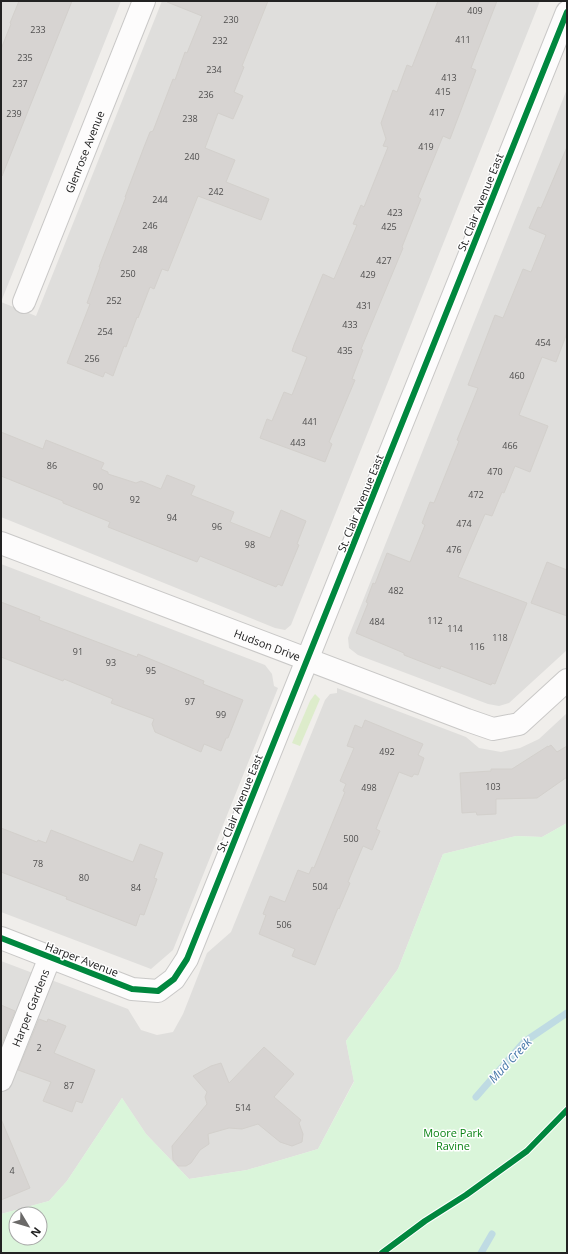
<svg xmlns="http://www.w3.org/2000/svg" width="568" height="1254" font-family="'Open Sans',sans-serif">
	<style>
		.residential { fill: #dfdedc }
		.grass { fill: #ddeccb }
		.park { fill: #daf5da; fill-rule: evenodd }
		.lines { fill: none; stroke-linecap: round; stroke-linejoin: round }
		.stream { stroke: #bfdbe3; stroke-width: 7 }
		.building { fill: #d7d4d2; stroke: #d3d0cc }
		.street-casing { stroke: #c9c8c7; stroke-width: 24 }
		.street { stroke: #fdfcfc; stroke-width: 22 }
		.cycleway-casing { stroke: #fff; stroke-width: 8 }
		.cycleway { stroke: #00873e; stroke-width: 6 }
		.labels { text-anchor: middle; dominant-baseline: central; stroke-width: 3; stroke-linejoin: round; paint-order: stroke }
		.number-label { font-size: 9px; fill: #4f4e4e }
		.street-label { font-size: 11px; fill: #222; stroke: #fff }
		.park-label { font-size: 11px; fill: #0c8416; stroke: #fff }
		.water-label { font-size: 12px; font-style: italic; fill: #4a7aab; stroke: #fff }
	</style>
	<rect width="100%" height="100%" fill="#f0eeeb"/>
	<!-- residential -->
	<path class="residential" d="M 1,1 L 121,1 L 1,302 L 36,316 L 162,1 L 540,1 L 291,625 L 285,630 L 275,628 L 1,517 Z
		M 567,89 L 567,650 L 509,703 L 499,706 L 488,704 L 358,655 L 349,648 L 348,638 Z
		M 1,564 L 265,665 L 272,674 L 274,686 L 278,688 L 173,950 L 151,969 L 1,912 Z
		M 337,688 L 466,737 L 479,748 L 501,752 L 520,748 L 539,739 L 567,713 L 567,823 L 542,837 L 516,836 L 443,854 L 398,969 L 346,1041 L 354,1081 L 318,1149 L 247,1170 L 189,1179 L 146,1134 L 122,1098 L 67,1181 L 49,1201 L 1,1214 L 1,961 L 128,1009 L 141,1030 L 157,1035 L 173,1032 L 183,1014 L 207,953 L 231,932 L 325,700 L 330,694 L 337,693 Z"/>
	<!-- grass -->
	<path class="grass" d="M 315,694 L 320,699 L 300,746 L 292,743 L 310,701 Z"/>
	<!-- park -->
	<path class="park" d="M 567,823 L 567,1253 L 1,1253 L 1,1214 L 49,1201 L 67,1181 L 122,1098 L 146,1134 L 189,1179 L 247,1170 L 318,1149 L 354,1082 L 346,1041 L 398,969 L 443,854 L 516,836 L 542,837 ZM 16,1214 L 40,1214 L 40,1238 L 16,1238 Z"/>
	<g class="lines">
		<!-- stream -->
		<path class="stream" d="M 476,1097 L 524,1042 L 567,1013
			M 481,1253 L 492,1234"/>
	</g>
	<!-- building -->
	<path class="building" d="M 19,1 L 72,1 L 2,176 L 1,49 L 11,24 L 10,23 Z
		M 167,1 L 268,1 L 242,66 L 244,67 L 234,92 L 243,96 L 233,119 L 218,113 L 205,148 L 235,160 L 226,182 L 269,199 L 261,220 L 198,196 L 168,271 L 162,269 L 154,289 L 150,287 L 138,318 L 137,317 L 126,347 L 124,346 L 113,376 L 105,372 L 103,377 L 67,363 L 90,304 L 87,303 L 100,267 L 99,267 L 126,197 L 125,197 L 144,147 L 150,132 L 153,131 L 173,79 L 175,80 L 185,52 L 187,53 L 202,16 L 167,2 Z
		M 438,1 L 497,1 L 471,68 L 476,70 L 464,102 L 450,139 L 443,136 L 418,197 L 421,199 L 402,247 L 403,248 L 361,349 L 363,350 L 352,379 L 355,380 L 329,442 L 332,444 L 325,462 L 260,438 L 267,419 L 272,421 L 284,392 L 292,395 L 307,357 L 292,351 L 294,345 L 323,274 L 334,279 L 357,225 L 353,224 L 361,205 L 364,207 L 388,147 L 383,146 L 386,139 L 381,123 L 393,90 L 397,92 L 407,65 L 412,67 Z
		M 567,147 L 567,333 L 556,362 L 542,357 L 519,415 L 548,426 L 530,472 L 515,466 L 504,493 L 502,492 L 492,516 L 485,514 L 458,577 L 527,603 L 495,684 L 492,683 L 491,685 L 441,666 L 440,669 L 404,655 L 404,653 L 356,633 L 368,603 L 366,602 L 373,583 L 375,584 L 387,553 L 410,562 L 425,525 L 422,523 L 430,502 L 434,503 L 459,441 L 457,440 L 478,388 L 468,385 L 495,315 L 503,318 L 523,269 L 531,272 L 546,235 L 529,228 L 538,207 L 541,208 Z
		M 1,432 L 43,449 L 46,440 L 104,463 L 101,469 L 108,472 L 108,474 L 136,483 L 141,481 L 161,489 L 167,475 L 195,486 L 191,495 L 234,512 L 230,522 L 270,538 L 281,510 L 306,521 L 297,544 L 299,545 L 282,586 L 278,584 L 276,587 L 200,556 L 197,562 L 108,527 L 110,522 L 63,503 L 63,501 L 1,476 Z
		M 547,562 L 567,570 L 567,616 L 531,603 Z
		M 1,602 L 40,617 L 39,620 L 137,657 L 138,654 L 204,681 L 203,684 L 243,700 L 228,738 L 226,738 L 221,751 L 204,744 L 201,752 L 155,732 L 152,724 L 154,719 L 111,703 L 113,699 L 64,679 L 63,681 L 1,657 Z
		M 365,720 L 423,744 L 418,755 L 424,758 L 418,775 L 414,774 L 412,777 L 399,772 L 376,829 L 380,831 L 372,850 L 363,846 L 348,882 L 350,883 L 339,909 L 338,908 L 315,965 L 292,956 L 295,949 L 259,934 L 266,915 L 263,914 L 270,896 L 285,902 L 298,870 L 309,874 L 312,867 L 314,868 L 345,792 L 343,791 L 346,784 L 340,781 L 354,748 L 347,746 L 355,725 L 362,728 Z
		M 551,745 L 557,752 L 567,746 L 567,777 L 537,798 L 496,799 L 496,814 L 477,815 L 476,812 L 462,813 L 460,773 L 491,771 L 491,769 L 512,769 L 548,746 L 548,747 Z
		M 1,828 L 37,842 L 38,840 L 46,843 L 51,830 L 133,862 L 140,844 L 163,853 L 154,878 L 157,879 L 144,915 L 140,914 L 136,926 L 66,899 L 67,897 L 1,872 Z
		M 1,1005 L 15,1011 L 1,1046 Z
		M 39,1019 L 47,1022 L 48,1019 L 66,1026 L 54,1053 L 95,1070 L 82,1103 L 76,1101 L 72,1112 L 43,1101 L 51,1082 L 18,1070 Z
		M 264,1047 L 294,1074 L 274,1097 L 301,1120 L 299,1123 L 303,1134 L 302,1142 L 292,1146 L 280,1142 L 258,1124 L 242,1129 L 229,1128 L 208,1134 L 209,1144 L 200,1150 L 191,1163 L 186,1166 L 178,1166 L 173,1160 L 172,1146 L 207,1104 L 205,1097 L 207,1092 L 193,1076 L 211,1066 L 221,1063 L 229,1083 Z
		M 1,1119 L 30,1188 L 1,1200 Z"/>
	<g class="lines">
		<!-- street casing -->
		<g class="street-casing">
			<g id="street">
				<path id="s1" d="M 24,302 L 144,1"/>
				<path id="s2" d="M 1,543 L 467,720 L 493,729 L 519,724 L 567,680"/>
				<path d="M 1,938 L 132,989 L 158,991 L 174,979 L 187,959 L 567,12"/>
				<path id="s3" d="M 1,1080 L 50,957"/>
			</g>
		</g>
		<!-- street -->
		<use href="#street" class="street"/>
		<!-- cycleway casing -->
		<g class="cycleway-casing">
			<path id="cycleway" d="M 1,938 L 132,989 L 158,991 L 174,979 L 187,959 L 567,12
				M 382,1253 L 425,1221 L 466,1195 L 527,1151 L 567,1110"/>
		</g>
		<!-- cycleway -->
		<use href="#cycleway" class="cycleway"/>
	</g>
	<g class="labels">
		<!-- number labels -->
		<g class="number-label">
			<text x="475" y="10">409</text>
			<text x="231" y="19">230</text>
			<text x="38" y="29">233</text>
			<text x="463" y="39">411</text>
			<text x="220" y="40">232</text>
			<text x="25" y="57">235</text>
			<text x="214" y="69">234</text>
			<text x="449" y="77">413</text>
			<text x="20" y="83">237</text>
			<text x="443" y="91">415</text>
			<text x="206" y="94">236</text>
			<text x="437" y="112">417</text>
			<text x="14" y="113">239</text>
			<text x="190" y="118">238</text>
			<text x="426" y="146">419</text>
			<text x="192" y="156">240</text>
			<text x="216" y="191">242</text>
			<text x="160" y="199">244</text>
			<text x="395" y="212">423</text>
			<text x="150" y="225">246</text>
			<text x="389" y="226">425</text>
			<text x="140" y="249">248</text>
			<text x="384" y="260">427</text>
			<text x="128" y="273">250</text>
			<text x="368" y="274">429</text>
			<text x="114" y="300">252</text>
			<text x="364" y="305">431</text>
			<text x="350" y="324">433</text>
			<text x="105" y="331">254</text>
			<text x="543" y="342">454</text>
			<text x="345" y="350">435</text>
			<text x="92" y="358">256</text>
			<text x="517" y="375">460</text>
			<text x="310" y="421">441</text>
			<text x="298" y="442">443</text>
			<text x="510" y="445">466</text>
			<text x="52" y="465">86</text>
			<text x="495" y="471">470</text>
			<text x="98" y="486">90</text>
			<text x="476" y="494">472</text>
			<text x="135" y="499">92</text>
			<text x="172" y="517">94</text>
			<text x="464" y="523">474</text>
			<text x="217" y="526">96</text>
			<text x="250" y="544">98</text>
			<text x="454" y="549">476</text>
			<text x="396" y="590">482</text>
			<text x="435" y="620">112</text>
			<text x="377" y="621">484</text>
			<text x="455" y="628">114</text>
			<text x="500" y="637">118</text>
			<text x="477" y="646">116</text>
			<text x="78" y="651">91</text>
			<text x="111" y="662">93</text>
			<text x="151" y="670">95</text>
			<text x="190" y="701">97</text>
			<text x="221" y="714">99</text>
			<text x="387" y="751">492</text>
			<text x="493" y="786">103</text>
			<text x="369" y="787">498</text>
			<text x="351" y="838">500</text>
			<text x="38" y="863">78</text>
			<text x="84" y="877">80</text>
			<text x="320" y="886">504</text>
			<text x="136" y="887">84</text>
			<text x="284" y="924">506</text>
			<text x="39" y="1047">2</text>
			<text x="69" y="1085">87</text>
			<text x="243" y="1107">514</text>
			<text x="12" y="1170">4</text>
		</g>
		<!-- street labels -->
		<g class="street-label">
			<text stroke="none"><textPath href="#s1" startOffset="162">Glenrose Avenue</textPath></text>
			<text transform="translate(480 202) rotate(-68)">St. Clair Avenue East</text>
			<text transform="translate(360 503) rotate(-68)">St. Clair Avenue East</text>
			<text stroke="none"><textPath href="#s2" startOffset="285">Hudson Drive</textPath></text>
			<text transform="translate(239 803) rotate(-68)">St. Clair Avenue East</text>
			<text transform="translate(82 959) rotate(21)">Harper Avenue</text>
			<text stroke="none"><textPath href="#s3" startOffset="78">Harper Gardens</textPath></text>
		</g>
		<!-- park labels -->
		<g class="park-label">
			<text x="453" y="1132">Moore Park<tspan x="453" dy="13">Ravine</tspan></text>
		</g>
		<!-- water labels -->
		<g class="water-label">
			<text transform="translate(510 1060) rotate(-47)">Mud Creek</text>
		</g>
	</g>
	<!-- border -->
	<rect width="568" height="1254" fill="none" stroke="#222222" stroke-width="4"/>
	<!-- north arrow -->
	<g transform="translate(28 1226) rotate(128)"><circle r="19" fill="#ffffff" stroke="#a7a7a7"/>
	<path d="M0-3L7 15L0 10L-7 15Z" fill="#6a6968"/>
	<text y="-6" font-size="11" font-weight="bold" text-anchor="middle" fill="#222222">N</text>
	</g>
</svg>
